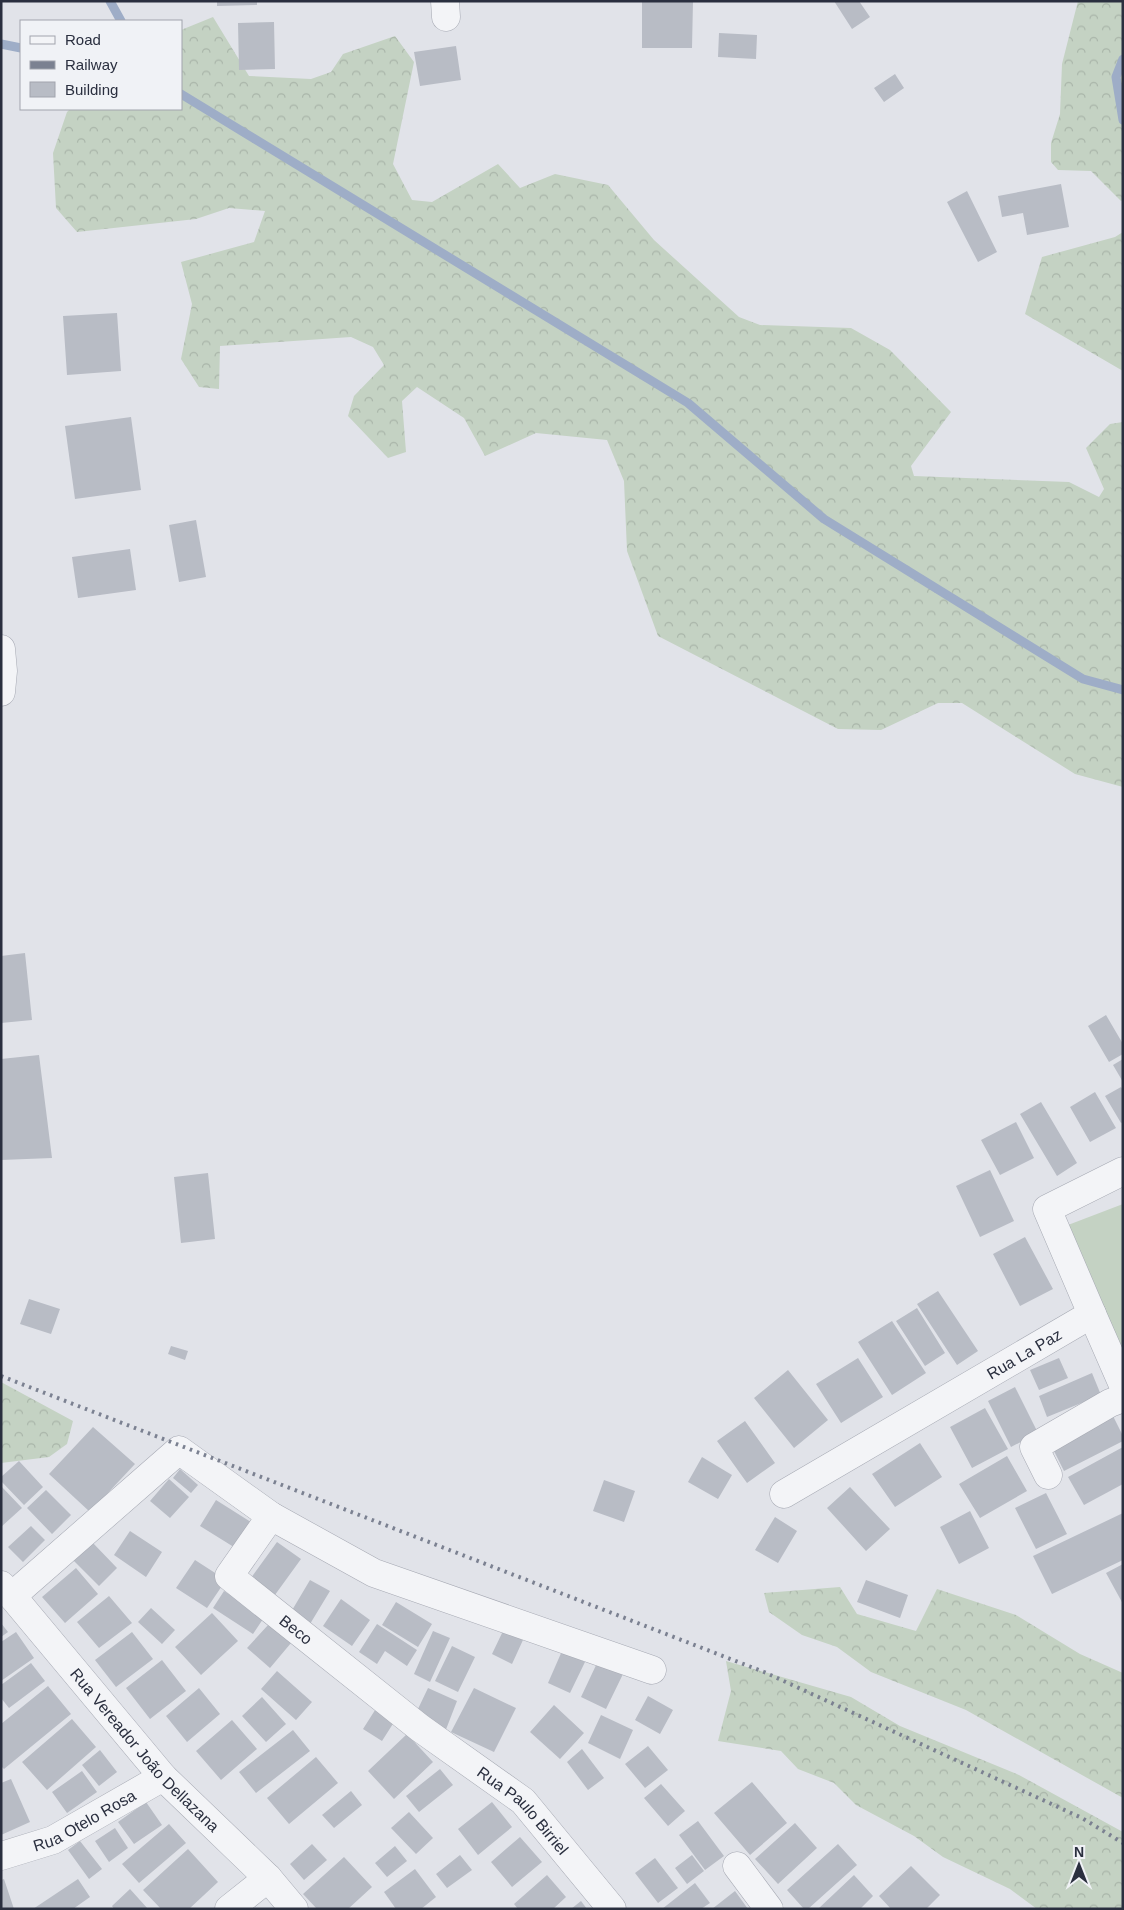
<svg xmlns="http://www.w3.org/2000/svg" width="1124" height="1910" font-family="Arial,sans-serif">
	<style>
		.forest { fill: url(#forest-crowns) }
		.pitch { fill: #c4d2c3 }
		.lines { fill: none; stroke-linecap: round; stroke-linejoin: round }
		.stream { stroke: #9eadc7; stroke-width: 9 }
		.building { fill: #b8bcc5 }
		.minor-casing { stroke: #a6a9b3; stroke-width: 29 }
		.minor { stroke: #f3f4f7; stroke-width: 28 }
		.rail { stroke: #7b8191; stroke-width: 4; stroke-dasharray: 2.5 5; stroke-linecap: butt }
		.labels { text-anchor: middle; dominant-baseline: central; stroke-width: 4.5; stroke-linejoin: round; paint-order: stroke }
		.street-label { font-size: 16px; fill: #2a2f3f; stroke: #f0f2f6 }
	</style>
	<defs>
		<pattern id="forest-crowns" width="20" height="18" patternUnits="userSpaceOnUse" patternTransform="scale(1.25)"><rect width="20" height="18" fill="#c4d2c3"/><path d="M2 6a3 3 0 1 1 6 0M12 15a3 3 0 1 1 6 0" fill="none" stroke="#a9b5a9"/></pattern>
	</defs>
	<rect width="100%" height="100%" fill="#e1e3e9"/>
	<!-- forest -->
	<path class="forest" d="M 1078,1 L 1123,1 L 1123,200 L 1121,201 L 1091,171 L 1058,170 L 1051,162 L 1051,143 L 1060,114 L 1062,64 Z
		M 213,17 L 249,76 L 311,79 L 331,72 L 343,54 L 395,36 L 414,62 L 393,164 L 412,200 L 432,202 L 498,164 L 520,188 L 555,174 L 608,185 L 654,240 L 739,317 L 760,325 L 851,328 L 890,350 L 951,412 L 911,466 L 914,476 L 1069,482 L 1099,497 L 1104,489 L 1086,448 L 1110,424 L 1123,422 L 1123,787 L 1075,774 L 962,703 L 938,703 L 881,730 L 838,729 L 658,636 L 627,551 L 624,481 L 607,440 L 536,433 L 485,456 L 464,418 L 417,387 L 402,401 L 406,452 L 388,458 L 348,416 L 354,396 L 384,365 L 373,347 L 351,337 L 220,346 L 219,389 L 199,387 L 181,359 L 192,304 L 181,262 L 254,242 L 265,211 L 229,208 L 196,219 L 77,232 L 56,208 L 53,153 L 67,112 L 70,109 L 181,109 L 181,30 Z
		M 1123,232 L 1123,371 L 1025,314 L 1042,257 L 1115,237 Z
		M 1,1382 L 73,1421 L 67,1444 L 49,1457 L 1,1463 Z
		M 840,1587 L 857,1614 L 916,1631 L 937,1589 L 1016,1615 L 1080,1654 L 1123,1673 L 1123,1798 L 966,1710 L 871,1672 L 837,1647 L 802,1635 L 769,1612 L 764,1593 Z
		M 726,1661 L 851,1697 L 900,1726 L 1019,1775 L 1123,1832 L 1123,1909 L 1037,1909 L 1010,1889 L 943,1857 L 914,1836 L 856,1805 L 834,1783 L 798,1769 L 781,1751 L 718,1741 L 731,1691 Z"/>
	<!-- pitch -->
	<path class="pitch" d="M 1123,1204 L 1123,1352 L 1068,1225 Z"/>
	<g class="lines">
		<!-- stream -->
		<path class="stream" d="M 110,1 L 121,21
			M 1,44 L 21,48
			M 1123,59 L 1116,77 L 1123,120
			M 181,94 L 688,403 L 824,519 L 1083,679 L 1123,690"/>
	</g>
	<!-- building -->
	<path class="building" d="M 217,1 L 257,1 L 257,5 L 217,6 Z
		M 642,1 L 693,1 L 692,48 L 642,48 Z
		M 834,1 L 859,1 L 870,17 L 852,29 Z
		M 274,22 L 275,69 L 239,70 L 238,23 Z
		M 719,33 L 757,35 L 756,59 L 718,57 Z
		M 456,46 L 461,80 L 420,86 L 414,52 Z
		M 895,74 L 904,88 L 884,102 L 874,88 Z
		M 1061,184 L 1069,227 L 1027,235 L 1023,213 L 1002,217 L 998,196 Z
		M 967,191 L 997,252 L 978,262 L 947,202 Z
		M 117,313 L 121,371 L 67,375 L 63,316 Z
		M 131,417 L 141,490 L 75,499 L 65,426 Z
		M 196,520 L 206,577 L 179,582 L 169,525 Z
		M 130,549 L 136,590 L 78,598 L 72,557 Z
		M 25,953 L 32,1020 L 1,1023 L 1,956 Z
		M 1106,1015 L 1123,1044 L 1123,1054 L 1109,1062 L 1088,1026 Z
		M 39,1055 L 52,1158 L 1,1160 L 1,1059 Z
		M 1123,1059 L 1123,1082 L 1113,1065 Z
		M 1121,1087 L 1123,1090 L 1123,1122 L 1121,1123 L 1105,1096 Z
		M 1095,1092 L 1116,1128 L 1090,1142 L 1070,1107 Z
		M 1041,1102 L 1077,1163 L 1057,1176 L 1020,1114 Z
		M 1016,1122 L 1034,1158 L 1000,1175 L 981,1140 Z
		M 990,1170 L 1014,1221 L 980,1237 L 956,1186 Z
		M 208,1173 L 215,1239 L 181,1243 L 174,1177 Z
		M 1025,1237 L 1053,1289 L 1020,1306 L 993,1254 Z
		M 938,1291 L 978,1351 L 957,1365 L 917,1304 Z
		M 29,1299 L 60,1309 L 51,1334 L 20,1324 Z
		M 917,1308 L 945,1353 L 925,1366 L 896,1321 Z
		M 892,1321 L 926,1373 L 892,1395 L 858,1342 Z
		M 171,1346 L 188,1351 L 185,1360 L 168,1354 Z
		M 858,1358 L 883,1397 L 841,1423 L 816,1384 Z
		M 1059,1358 L 1068,1378 L 1039,1390 L 1030,1370 Z
		M 788,1370 L 828,1420 L 794,1448 L 754,1398 Z
		M 1092,1373 L 1101,1395 L 1047,1417 L 1039,1396 Z
		M 1015,1387 L 1038,1433 L 1011,1447 L 988,1401 Z
		M 985,1408 L 1008,1449 L 972,1468 L 950,1427 Z
		M 1112,1414 L 1123,1436 L 1123,1441 L 1064,1471 L 1051,1445 Z
		M 745,1421 L 775,1463 L 747,1483 L 717,1441 Z
		M 93,1427 L 135,1464 L 90,1512 L 49,1474 Z
		M 920,1443 L 942,1477 L 895,1507 L 872,1474 Z
		M 1123,1447 L 1123,1484 L 1084,1505 L 1068,1477 Z
		M 1007,1456 L 1027,1491 L 980,1518 L 959,1484 Z
		M 702,1457 L 732,1475 L 718,1499 L 688,1482 Z
		M 19,1461 L 43,1487 L 24,1505 L 1,1481 L 1,1477 Z
		M 180,1469 L 198,1485 L 191,1493 L 173,1478 Z
		M 169,1479 L 189,1497 L 170,1518 L 150,1501 Z
		M 604,1480 L 635,1491 L 624,1522 L 593,1511 Z
		M 1,1486 L 22,1508 L 1,1527 Z
		M 850,1487 L 890,1529 L 866,1551 L 827,1508 Z
		M 46,1490 L 71,1515 L 52,1534 L 27,1508 Z
		M 1046,1493 L 1067,1534 L 1036,1549 L 1015,1508 Z
		M 216,1500 L 254,1524 L 237,1549 L 200,1526 Z
		M 970,1511 L 989,1548 L 959,1564 L 940,1527 Z
		M 1123,1513 L 1123,1560 L 1052,1594 L 1033,1556 Z
		M 775,1517 L 797,1531 L 778,1563 L 755,1550 Z
		M 31,1526 L 45,1540 L 23,1562 L 8,1547 Z
		M 130,1531 L 162,1552 L 146,1577 L 114,1555 Z
		M 92,1542 L 117,1568 L 99,1586 L 73,1560 Z
		M 277,1542 L 301,1559 L 272,1599 L 248,1582 Z
		M 195,1560 L 226,1580 L 207,1608 L 176,1588 Z
		M 1123,1564 L 1123,1604 L 1106,1573 Z
		M 76,1568 L 98,1594 L 65,1623 L 42,1597 Z
		M 310,1580 L 330,1591 L 310,1624 L 291,1612 Z
		M 866,1580 L 908,1595 L 900,1618 L 857,1602 Z
		M 224,1591 L 265,1616 L 253,1634 L 213,1608 Z
		M 109,1596 L 132,1623 L 99,1648 L 77,1622 Z
		M 341,1599 L 370,1620 L 352,1646 L 323,1626 Z
		M 396,1602 L 432,1624 L 418,1647 L 382,1625 Z
		M 151,1608 L 175,1630 L 162,1644 L 138,1622 Z
		M 212,1613 L 238,1641 L 201,1675 L 175,1647 Z
		M 1,1623 L 8,1632 L 1,1637 Z
		M 269,1624 L 291,1643 L 270,1668 L 247,1648 Z
		M 377,1624 L 417,1650 L 407,1666 L 385,1651 L 377,1664 L 359,1652 Z
		M 433,1631 L 450,1638 L 430,1682 L 414,1674 Z
		M 503,1631 L 523,1640 L 512,1664 L 492,1654 Z
		M 16,1632 L 34,1658 L 1,1681 L 1,1642 Z
		M 132,1632 L 153,1659 L 116,1687 L 95,1660 Z
		M 452,1646 L 475,1657 L 458,1692 L 435,1681 Z
		M 562,1651 L 585,1662 L 570,1693 L 548,1683 Z
		M 162,1660 L 186,1691 L 150,1719 L 126,1688 Z
		M 598,1661 L 623,1674 L 606,1709 L 581,1697 Z
		M 31,1663 L 45,1681 L 9,1708 L 1,1698 L 1,1685 Z
		M 277,1671 L 312,1702 L 296,1720 L 261,1689 Z
		M 48,1686 L 71,1714 L 4,1769 L 1,1766 L 1,1724 Z
		M 199,1688 L 220,1714 L 187,1742 L 166,1716 Z
		M 428,1688 L 457,1701 L 445,1732 L 417,1711 Z
		M 474,1688 L 516,1708 L 494,1752 L 451,1732 Z
		M 648,1696 L 673,1710 L 660,1734 L 635,1720 Z
		M 262,1697 L 286,1724 L 266,1742 L 242,1716 Z
		M 554,1705 L 584,1733 L 560,1759 L 530,1732 Z
		M 377,1707 L 396,1719 L 382,1741 L 363,1729 Z
		M 601,1715 L 633,1730 L 620,1759 L 588,1743 Z
		M 72,1719 L 96,1747 L 47,1790 L 22,1762 Z
		M 232,1720 L 257,1749 L 221,1780 L 196,1751 Z
		M 293,1730 L 310,1751 L 256,1793 L 239,1772 Z
		M 407,1734 L 433,1762 L 394,1799 L 368,1771 Z
		M 648,1746 L 668,1770 L 645,1788 L 625,1764 Z
		M 582,1749 L 604,1778 L 588,1790 L 567,1762 Z
		M 100,1750 L 117,1772 L 99,1786 L 82,1765 Z
		M 316,1757 L 338,1783 L 289,1824 L 267,1798 Z
		M 440,1769 L 453,1785 L 419,1812 L 406,1796 Z
		M 82,1771 L 97,1792 L 67,1813 L 52,1792 Z
		M 11,1779 L 30,1822 L 1,1835 L 1,1783 Z
		M 752,1782 L 787,1823 L 750,1855 L 714,1813 Z
		M 661,1784 L 685,1811 L 668,1826 L 644,1798 Z
		M 351,1791 L 362,1805 L 334,1828 L 322,1815 Z
		M 146,1802 L 162,1825 L 134,1844 L 118,1822 Z
		M 492,1802 L 512,1827 L 478,1855 L 458,1829 Z
		M 409,1812 L 433,1838 L 416,1854 L 391,1828 Z
		M 698,1821 L 724,1856 L 705,1870 L 679,1835 Z
		M 795,1823 L 817,1848 L 778,1884 L 755,1859 Z
		M 169,1824 L 186,1843 L 139,1883 L 122,1864 Z
		M 115,1828 L 128,1848 L 109,1862 L 95,1841 Z
		M 520,1837 L 542,1862 L 512,1887 L 491,1862 Z
		M 80,1841 L 102,1869 L 89,1879 L 68,1850 Z
		M 312,1844 L 327,1860 L 304,1880 L 290,1864 Z
		M 838,1844 L 857,1865 L 808,1909 L 804,1909 L 787,1890 Z
		M 395,1846 L 407,1861 L 387,1877 L 375,1863 Z
		M 188,1849 L 218,1882 L 189,1909 L 161,1909 L 143,1890 Z
		M 460,1855 L 472,1870 L 447,1888 L 436,1874 Z
		M 692,1855 L 704,1871 L 687,1884 L 675,1868 Z
		M 344,1857 L 372,1887 L 348,1909 L 317,1909 L 303,1894 Z
		M 655,1858 L 678,1888 L 658,1903 L 635,1873 Z
		M 911,1866 L 940,1895 L 926,1909 L 891,1909 L 879,1896 Z
		M 415,1869 L 436,1897 L 421,1909 L 396,1909 L 384,1892 Z
		M 547,1875 L 566,1897 L 553,1909 L 518,1909 L 514,1904 Z
		M 854,1875 L 873,1896 L 860,1909 L 818,1909 Z
		M 4,1879 L 14,1909 L 1,1909 L 1,1880 Z
		M 78,1879 L 90,1897 L 73,1909 L 33,1909 Z
		M 695,1883 L 710,1903 L 701,1909 L 662,1909 Z
		M 130,1889 L 148,1909 L 114,1909 L 112,1906 Z
		M 735,1891 L 748,1909 L 712,1909 Z
		M 581,1901 L 587,1909 L 571,1909 Z"/>
	<g class="lines">
		<!-- minor casing -->
		<g class="minor-casing">
			<g id="minor">
				<path d="M 445,1 L 446,17"/>
				<path d="M 1,649 L 3,671 L 1,692"/>
				<path d="M 1092,1314 L 1123,1385"/>
				<path d="M 1048,1475 L 1034,1447 L 1110,1403 L 1123,1398"/>
				<path id="s1" d="M 784,1494 L 1092,1314 L 1047,1209 L 1123,1171"/>
				<path id="s2" d="M 271,1516 L 229,1576 L 420,1728 L 523,1801 L 612,1909"/>
				<path id="s3" d="M 1,1585 L 12,1596 L 163,1777 L 268,1878 L 294,1909"/>
				<path d="M 12,1596 L 179,1450 L 271,1516 L 374,1573 L 652,1670"/>
				<path id="s4" d="M 1,1856 L 53,1840 L 163,1777"/>
				<path d="M 737,1866 L 769,1909"/>
				<path d="M 229,1909 L 268,1878"/>
			</g>
		</g>
		<!-- minor -->
		<use href="#minor" class="minor"/>
		<!-- rail -->
		<path class="rail" d="M 1,1376 L 764,1672 L 1082,1818 L 1123,1843"/>
	</g>
	<g class="labels">
		<!-- street labels -->
		<g class="street-label">
			<text stroke="none"><textPath href="#s1" startOffset="278">Rua La Paz</textPath></text>
			<text stroke="none"><textPath href="#s2" startOffset="159">Beco</textPath></text>
			<text stroke="none"><textPath href="#s3" startOffset="219">Rua Vereador João Dellazana</textPath></text>
			<text stroke="none"><textPath href="#s2" startOffset="450">Rua Paulo Birriel</textPath></text>
			<text stroke="none"><textPath href="#s4" startOffset="91">Rua Otelo Rosa</textPath></text>
		</g>
	</g>
	<!-- border -->
	<rect width="1124" height="1910" fill="none" stroke="#2a2f3f" stroke-width="5"/>
	<!-- legend -->
	<rect x="20" y="20" width="162" height="90" fill="#f0f2f6" stroke="#a1a4ad"/>
	<rect x="30" y="36" width="25" height="8" fill="#f3f4f7" stroke="#a1a4ad"/>
	<text x="65" y="45" font-size="15" fill="#2a2f3f">Road</text>
	<rect x="30" y="61" width="25" height="8" fill="#7b8191" stroke="#a1a4ad"/>
	<text x="65" y="70" font-size="15" fill="#2a2f3f">Railway</text>
	<rect x="30" y="82" width="25" height="15" fill="#b8bcc5" stroke="#a1a4ad"/>
	<text x="65" y="95" font-size="15" fill="#2a2f3f">Building</text>
	<!-- north arrow -->
	<g transform="translate(1079 1865)" stroke="#f0f2f6" stroke-width="4" paint-order="stroke">
	<path d="M0-4L9 19L0 12L-9 19Z" fill="#2a2f3f"/>
	<text y="-8" font-size="14" font-weight="bold" text-anchor="middle" fill="#2a2f3f">N</text>
	</g>
</svg>
